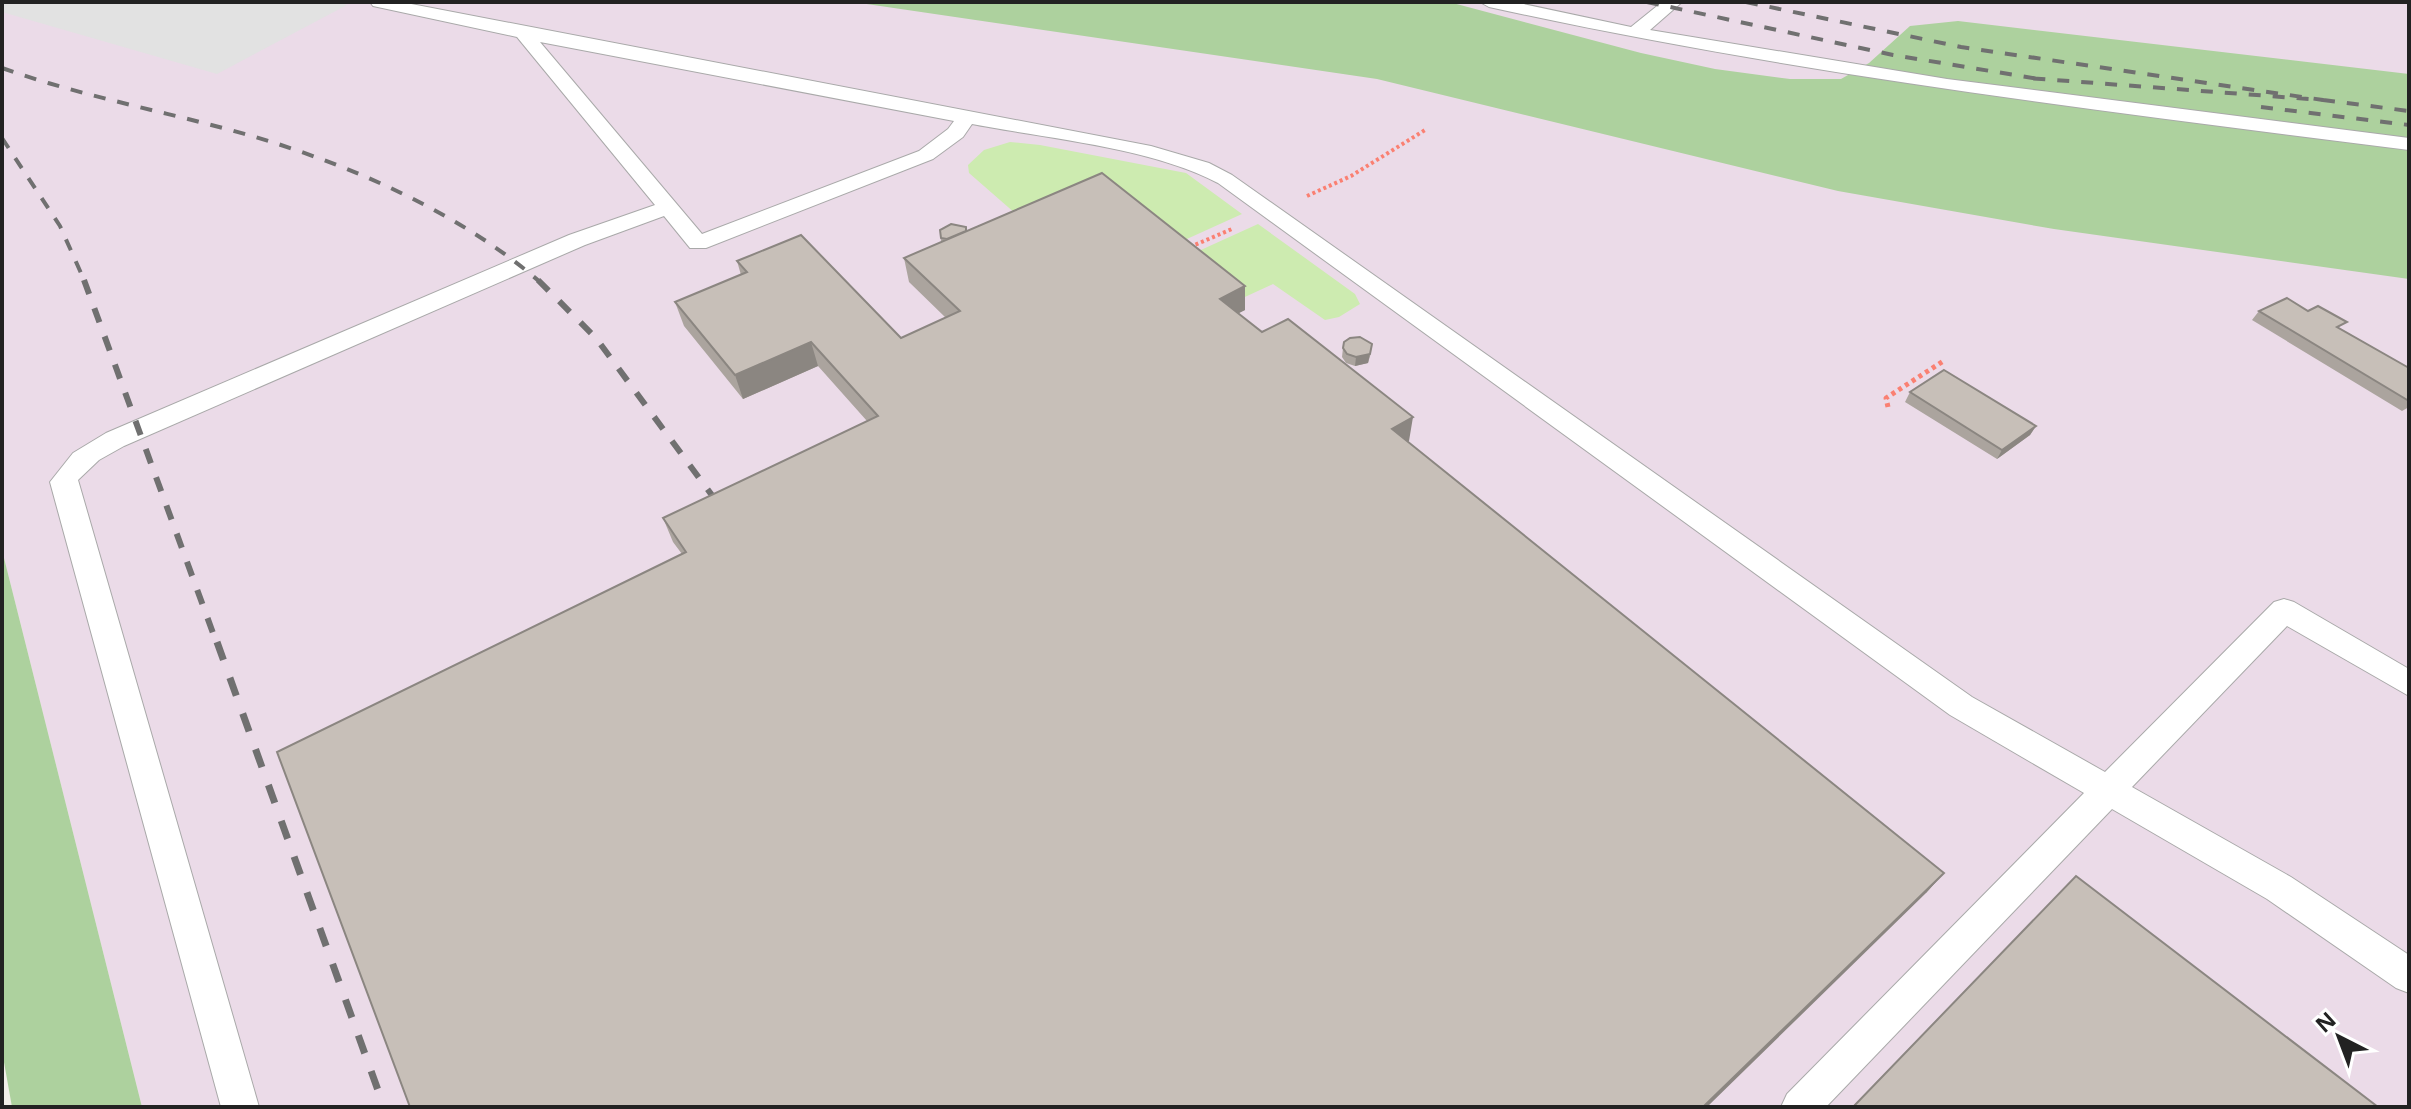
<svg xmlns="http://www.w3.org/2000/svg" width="2411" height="1109" font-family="'Noto Sans',sans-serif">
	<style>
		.industrial { fill: #ebdbe8 }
		.grass { fill: #cdebb0 }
		.forest { fill: #add19e }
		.parking { fill: #e2e2e2 }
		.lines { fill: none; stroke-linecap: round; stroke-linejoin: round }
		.service-casing { stroke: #a9a9a9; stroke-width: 2 }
		.path-far1 { stroke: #fa8072; stroke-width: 4; stroke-dasharray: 3 3; stroke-linecap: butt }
		.path { stroke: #fa8072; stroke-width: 5; stroke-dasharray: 4 4; stroke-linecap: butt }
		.service { fill: #fff; fill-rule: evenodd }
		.rail-far2 { stroke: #707070; stroke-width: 4; stroke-dasharray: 12 12; stroke-linecap: butt }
		.rail-far1 { stroke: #707070; stroke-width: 6; stroke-dasharray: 15 15; stroke-linecap: butt }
		.rail { stroke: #707070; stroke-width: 7; stroke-dasharray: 19 19; stroke-linecap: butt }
		.wall { fill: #aba49e }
		.shaded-wall { fill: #8b8681 }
		.building { fill: #c7bfb8; stroke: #8b8681; stroke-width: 2 }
	</style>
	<rect width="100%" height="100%" fill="#f2efe9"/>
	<!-- industrial -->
	<path class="industrial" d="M 2,2 L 2409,2 L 2409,1107 L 142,1107 L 2,550 Z"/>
	<!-- grass -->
	<path class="grass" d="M 1010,142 L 1040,145 L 1186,173 L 1242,214 L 1167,248 L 1032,228 L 969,173 L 968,165 L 984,150 Z
		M 1258,224 L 1355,294 L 1360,304 L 1339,317 L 1325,320 L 1273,284 L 1234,302 L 1181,259 Z"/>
	<!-- forest -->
	<path class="forest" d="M 853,2 L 1449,2 L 1641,53 L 1715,69 L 1790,79 L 1841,79 L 1869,63 L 1910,26 L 1958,21 L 2409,74 L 2409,279 L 2054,229 L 1838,191 L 1377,79 Z
		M 2,550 L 142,1107 L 12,1107 L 2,1051 Z"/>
	<!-- parking -->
	<path class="parking" d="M 2,2 L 337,2 L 347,5 L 217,74 L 2,12 Z"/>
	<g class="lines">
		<!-- service casing -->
		<g class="service-casing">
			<path id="service" d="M 370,2 L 401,2 L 1151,146 L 1209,163 L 1232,175 L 1972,697 L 2105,772 L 2274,602 L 2284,599 L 2294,602 L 2409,669 L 2409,696 L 2287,626 L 2132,787 L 2291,877 L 2409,955 L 2409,993 L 2396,988 L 2267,899 L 2112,809 L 1826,1107 L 1781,1107 L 1787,1094 L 2084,793 L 1950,715 L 1218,183 C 1149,147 1049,139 972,124 L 963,137 L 933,159 L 706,248 L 690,248 L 664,216 L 585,245 L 124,446 L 99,460 L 78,480 L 259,1107 L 221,1107 L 50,482 L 73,453 L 106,433 L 569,235 L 655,205 L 517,37 L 373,6 ZM 540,42 L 954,121 L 948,129 L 919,151 L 702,234 Z
				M 1480,2 L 1514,2 L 1631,27 L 1662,2 L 1682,2 L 1650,30 L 1947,79 L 2409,138 L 2409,150 C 2101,111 1793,74 1489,7 Z"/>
		</g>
		<!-- path-far1 -->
		<path class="path-far1" d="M 1307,196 L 1351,176 L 1425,130
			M 1190,247 L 1232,229"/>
		<!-- path -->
		<path class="path" d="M 1888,407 L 1886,398 L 1945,360"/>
		<!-- service -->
		<use href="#service" class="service"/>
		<!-- rail-far2 -->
		<path class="rail-far2" d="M 1647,2 L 1893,55 L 2039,79
			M 1746,2 L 1961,47 L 2323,100 L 2028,78
			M 2,68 C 92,100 187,115 278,144 C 370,174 466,218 540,282
			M 2323,100 L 2409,111
			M 2261,107 L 2409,125
			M 2,138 L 60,226 L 85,282"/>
		<!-- rail-far1 -->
		<path class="rail-far1" d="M 84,280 L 217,644
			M 538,280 L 596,338 L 725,513"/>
		<!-- rail -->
		<path class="rail" d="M 217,642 L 384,1107"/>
	</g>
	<!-- wall -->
	<path class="wall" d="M 940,230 L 967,231 L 1245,310 L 1238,313 L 1262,332 L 1409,441 L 1407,442 L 1944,873 L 1926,893 L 682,554 L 673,542 L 663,518 L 867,421 L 818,366 L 743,399 L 684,326 L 675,302 L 741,275 L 737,261 L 901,338 L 946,318 L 909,282 L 904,258 L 941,242 Z
		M 2259,311 L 2341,329 L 2409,368 L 2409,407 L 2402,411 L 2252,320 Z
		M 1343,348 L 1371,353 L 1368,363 L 1355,366 L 1346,363 L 1342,357 Z
		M 1910,392 L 2036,426 L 2030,435 L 1997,459 L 1905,402 Z
		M 2076,876 L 2378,1107 L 1852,1107 Z"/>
	<!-- shaded-wall -->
	<path class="shaded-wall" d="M 1245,286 L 1245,310 L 1220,323 L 1220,299 Z
		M 811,342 L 818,366 L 743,399 L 735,375 Z
		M 1372,344 L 1368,363 L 1355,366 L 1356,357 Z
		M 1413,417 L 1409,441 L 1388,453 L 1392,429 Z
		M 2036,426 L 2030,435 L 1997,459 L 2002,450 Z
		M 1944,873 L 1926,893 L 1707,1107 L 1703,1107 Z"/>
	<!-- building -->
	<path class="building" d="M 1102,173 L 1245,286 L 1220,299 L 1262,332 L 1288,319 L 1413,417 L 1392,429 L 1944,873 L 1703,1107 L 410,1107 L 277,752 L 686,552 L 663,518 L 878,416 L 811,342 L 735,375 L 675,302 L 747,272 L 737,261 L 801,235 L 901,338 L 960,311 L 904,258 Z
		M 951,224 L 966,227 L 966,231 L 947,239 L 941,238 L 940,230 Z
		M 2287,298 L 2308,311 L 2318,306 L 2347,322 L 2337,327 L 2409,368 L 2409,401 L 2259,311 Z
		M 1360,337 L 1372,344 L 1370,354 L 1356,357 L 1347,354 L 1343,348 L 1344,342 L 1350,338 Z
		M 1944,370 L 2036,426 L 2002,450 L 1910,392 Z
		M 2076,876 L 2378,1107 L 1853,1107 Z"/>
	<!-- border -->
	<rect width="2411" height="1109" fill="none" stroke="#222222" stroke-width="8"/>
	<!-- north arrow -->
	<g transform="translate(2339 1037) rotate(318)" stroke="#ffffff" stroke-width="6" paint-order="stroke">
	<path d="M0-6L14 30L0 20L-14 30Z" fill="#222222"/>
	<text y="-12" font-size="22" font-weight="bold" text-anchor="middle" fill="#222222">N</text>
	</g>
</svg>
